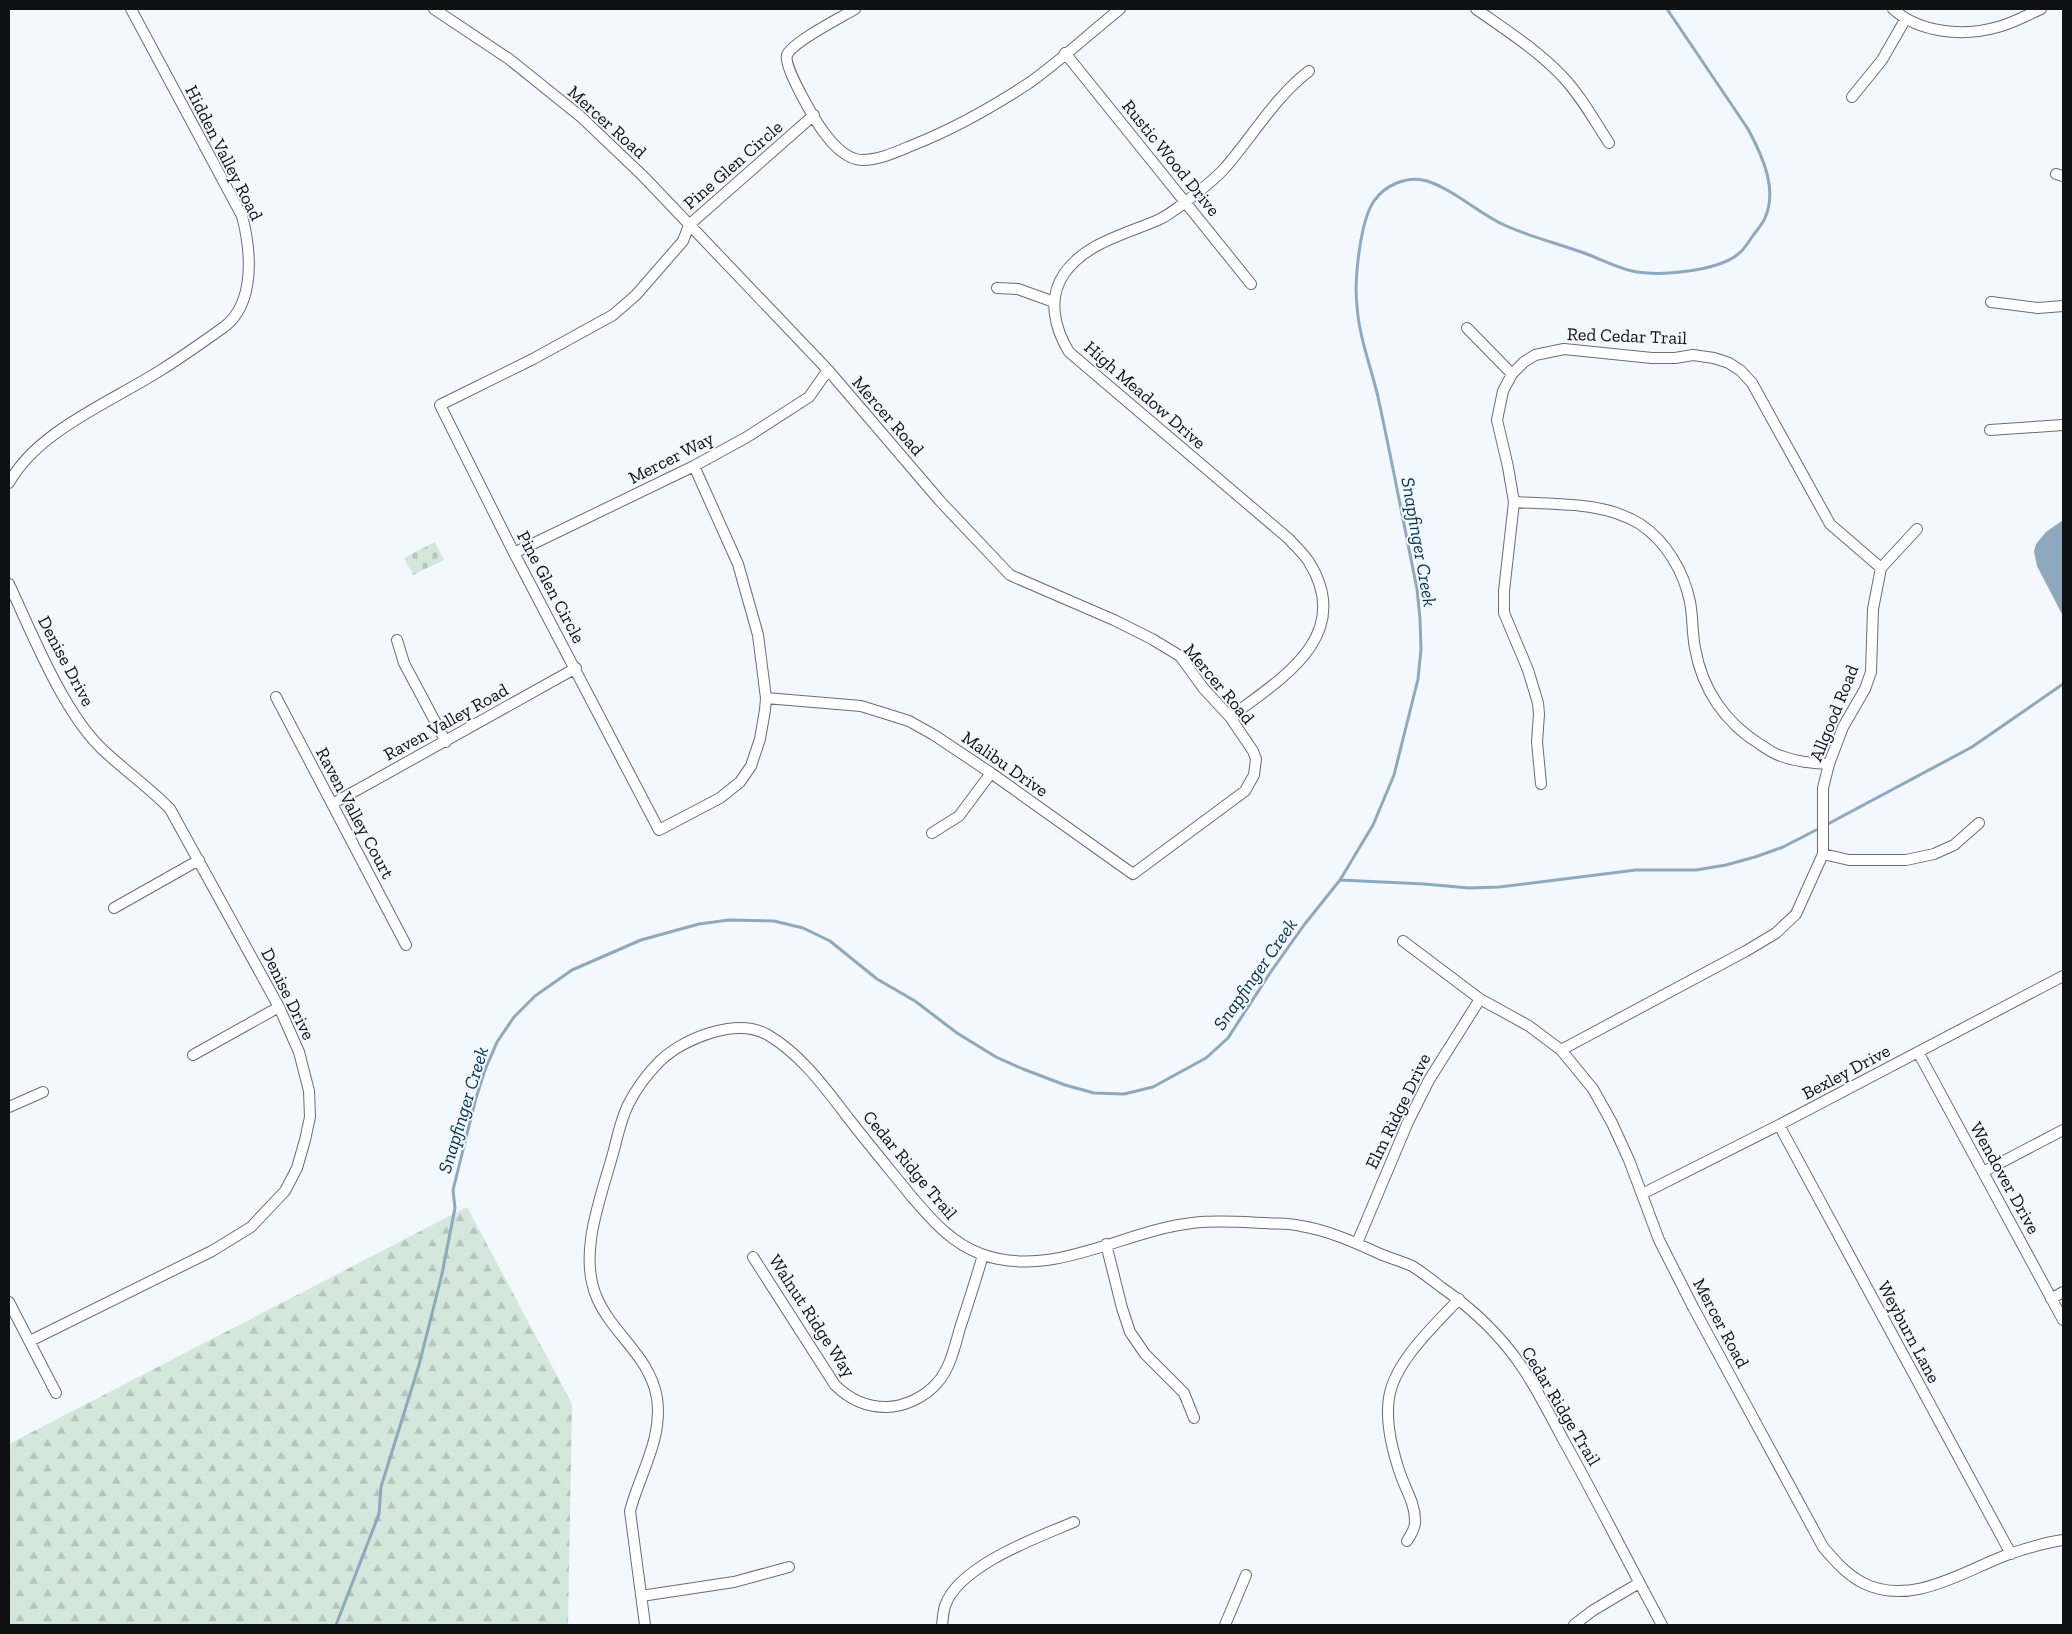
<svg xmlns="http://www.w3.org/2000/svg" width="2072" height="1634" font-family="'Zilla Slab',serif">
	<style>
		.forest { fill: url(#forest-firs) }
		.cemetery { fill: url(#cemetery-stones) }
		.water { fill: #8ea8be }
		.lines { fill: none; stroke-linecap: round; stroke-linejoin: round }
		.stream { stroke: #8ea8be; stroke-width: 3 }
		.minor-casing { stroke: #696d75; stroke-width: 12 }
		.minor { stroke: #fff; stroke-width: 10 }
		.labels { text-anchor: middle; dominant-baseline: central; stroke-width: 4; stroke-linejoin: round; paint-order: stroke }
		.street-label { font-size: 18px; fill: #0e1013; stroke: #f3f7fe }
		.water-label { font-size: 19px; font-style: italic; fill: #013250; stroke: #f3f7fe }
	</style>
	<defs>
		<pattern id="forest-firs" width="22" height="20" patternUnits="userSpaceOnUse" patternTransform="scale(1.25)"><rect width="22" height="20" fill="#d4e7db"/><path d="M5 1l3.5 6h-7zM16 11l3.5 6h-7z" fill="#b5c5bb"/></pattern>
		<pattern id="cemetery-stones" width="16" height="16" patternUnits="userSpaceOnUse" patternTransform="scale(1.25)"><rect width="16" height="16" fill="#d4e7db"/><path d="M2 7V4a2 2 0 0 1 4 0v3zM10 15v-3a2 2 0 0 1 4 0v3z" fill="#b5c5bb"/></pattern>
	</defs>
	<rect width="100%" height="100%" fill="#f3f7fe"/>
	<!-- forest -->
	<path class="forest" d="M 467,1207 L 572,1404 L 568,1625 L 9,1625 L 9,1444 Z"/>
	<!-- cemetery -->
	<path class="cemetery" d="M 435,542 L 444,560 L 413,575 L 404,558 Z"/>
	<!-- water -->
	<path class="water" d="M 2063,520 L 2063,616 L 2037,566 L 2034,552 L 2036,544 L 2046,532 Z"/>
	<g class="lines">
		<!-- stream -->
		<path class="stream" d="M 1826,825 L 1972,747 L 2063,684
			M 1340,880 L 1424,884 L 1469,888 L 1499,887 L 1636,870 L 1696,870 L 1726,865 L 1755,857 L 1783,847 L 1820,828
			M 336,1625 L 379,1514 L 381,1487 L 419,1365 L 442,1274 L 455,1208 L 453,1190 L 476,1098 L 485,1070 L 497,1042 L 514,1017 L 535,996 L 572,970 L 641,940 L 699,924 L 729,920 L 774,921 L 803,928 L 830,941 L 877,979 L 915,1001 L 957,1033 L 996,1057 L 1023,1069 L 1065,1085 L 1094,1093 L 1124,1094 L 1153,1087 L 1206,1058 L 1228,1038 L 1270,973 L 1304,925 L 1340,880 L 1373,825 L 1394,775 L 1418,679 L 1421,649 L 1420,619 L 1417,589 C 1404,525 1392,461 1378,397 C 1371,367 1359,337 1357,306 C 1354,281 1360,221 1374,201 C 1385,185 1408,175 1427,181 C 1454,190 1476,211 1500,223 C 1526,236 1557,243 1584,253 C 1601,259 1619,269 1637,272 C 1662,276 1716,271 1737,255 C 1743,251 1748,243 1752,237 C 1756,231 1762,225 1765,218 C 1778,189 1762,155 1748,129 L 1667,9"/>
		<!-- minor casing -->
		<g class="minor-casing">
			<path id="minor" d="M 434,9 L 509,59 L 580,116 L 643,176 L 828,370 L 940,501 L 1010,575 L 1114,620 L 1152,639 L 1180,656 L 1204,689 L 1230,717 L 1253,751 L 1256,759 L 1254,775 L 1245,791 L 1133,874 L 991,773 L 934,735 L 909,721 L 861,706 L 766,698
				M 855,9 C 842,17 792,42 787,55 C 783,67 817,124 826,135 C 834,146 848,160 862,160 C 880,160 896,152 913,145 C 951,130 994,106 1029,83 C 1059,62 1091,32 1120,9
				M 1476,9 C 1506,30 1537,50 1562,76 C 1581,96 1594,120 1609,143
				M 1893,9 C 1920,33 1963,37 1998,27 C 2013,23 2027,15 2041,9
				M 1065,53 L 1251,284
				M 1852,97 L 1882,60 L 1905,20
				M 2056,174 L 2063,176
				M 997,288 L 1018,289 L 1054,302
				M 1991,302 L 2038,308 L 2063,306
				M 1467,328 L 1512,374
				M 1990,430 L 2063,425
				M 694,466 L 738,564 L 758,635 L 766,698 L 765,710 L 760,739 L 751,766 L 740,782 L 720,798 L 659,830 L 514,553 L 440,405 L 533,359 L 613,315 L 636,295 L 683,241 L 689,225 L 814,115
				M 9,483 C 37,431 111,402 161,370 C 182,357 203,342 224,327 C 256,303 251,250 242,216 L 131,9
				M 1514,502 C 1556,505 1603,501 1640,524 C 1666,541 1684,572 1690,602 C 1693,617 1692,633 1695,648 C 1702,689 1725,723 1761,745 C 1767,749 1774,754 1781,756 C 1797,762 1812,763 1829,764
				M 514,553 L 694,466 L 747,437 L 809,397 L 828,370
				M 9,584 C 32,633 61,707 99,746 C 121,768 148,786 170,809 L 279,1007 L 299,1052 L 309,1091 L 310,1117 L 305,1140 L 297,1168 L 285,1191 L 251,1227 L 212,1251 L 30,1341
				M 397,640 L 404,663 L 446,742
				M 276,697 L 406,945
				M 1230,717 C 1281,679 1355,636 1309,562 C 1304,554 1295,546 1289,539 L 1069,352 C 1055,329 1047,299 1064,274 C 1085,243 1126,234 1158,220 C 1167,216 1176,209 1184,203 C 1197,193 1213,181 1224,169 C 1253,136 1274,98 1309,71
				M 1541,784 L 1537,742 L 1539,714 L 1538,703 L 1528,670 L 1504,613 L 1504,591 L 1514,502 L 1508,467 L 1497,420 L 1503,391 L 1512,374 L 1524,362 L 1535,355 L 1564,349 L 1652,358 L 1675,358 L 1693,355 L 1714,358 L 1729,363 L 1741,371 L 1752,383 L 1830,524 L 1881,568
				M 332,804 L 576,668
				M 932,833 L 959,816 L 991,773
				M 1823,854 L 1849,860 L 1906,860 L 1934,854 L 1954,845 L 1979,823
				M 114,908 L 199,860
				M 1403,941 L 1480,999 L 1529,1026 L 1561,1050 L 1593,1089 L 1612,1123 L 1629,1160 L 1659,1240 L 1693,1307 L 1823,1547 C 1835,1561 1846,1574 1863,1583 C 1913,1608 1966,1569 2012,1553 C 2028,1548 2046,1542 2063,1540
				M 1561,1050 L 1746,951 L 1776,933 L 1796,914 L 1823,854 L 1823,788 L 1829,764 L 1843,727 L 1865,689 L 1871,672 L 1873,609 L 1881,568 L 1917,529
				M 1918,1052 L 2063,1320
				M 193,1055 L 279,1007
				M 9,1107 L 43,1092
				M 1779,1125 L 2011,1554
				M 1983,1172 L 2063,1130
				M 1642,1194 L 1779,1125 L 2063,976
				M 1357,1243 L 1408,1122 L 1429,1080 L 1480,999
				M 1106,1244 L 1122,1308 L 1130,1332 L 1145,1354 L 1184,1393 L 1194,1418
				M 753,1257 L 835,1385 C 849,1399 867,1407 886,1407 C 904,1407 925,1397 937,1383 C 950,1369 955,1346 960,1328 C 968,1304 976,1279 983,1255
				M 2051,1299 L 2063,1292
				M 9,1302 L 56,1393
				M 1407,1541 C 1411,1535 1416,1527 1415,1520 C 1415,1504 1406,1490 1401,1476 C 1393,1453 1385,1423 1389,1398 C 1394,1362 1435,1325 1459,1299
				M 641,1596 L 734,1582 L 789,1567
				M 645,1625 L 630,1511 C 640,1473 663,1439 657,1398 C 650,1356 613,1335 597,1298 C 578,1255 600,1200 612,1157 C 617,1140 620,1121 628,1105 C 636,1089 647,1074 660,1061 C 684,1038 737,1017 768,1035 C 802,1055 826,1089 849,1119 C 870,1146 891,1171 912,1197 C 932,1220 951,1243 981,1254 C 1052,1280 1122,1231 1192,1223 C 1217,1220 1241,1222 1265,1223 C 1277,1224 1290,1223 1301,1226 C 1327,1230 1354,1242 1378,1253 C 1389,1258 1401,1261 1412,1266 C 1422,1272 1432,1280 1441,1287 C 1473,1309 1503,1338 1524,1370 C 1539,1393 1551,1417 1564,1441 C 1598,1502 1629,1564 1662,1625
				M 942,1625 C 943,1619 943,1612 945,1606 C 958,1566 1038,1537 1074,1522
				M 1225,1625 L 1246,1575
				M 1574,1625 L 1592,1611 L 1639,1583"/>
		</g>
		<!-- minor -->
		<use href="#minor" class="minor"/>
	</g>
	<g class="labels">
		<!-- street labels -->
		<g class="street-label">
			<text transform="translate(607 122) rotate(42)">Mercer Road</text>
			<text transform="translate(224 153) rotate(63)">Hidden Valley Road</text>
			<text transform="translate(1171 158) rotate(51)">Rustic Wood Drive</text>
			<text transform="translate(733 165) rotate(-41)">Pine Glen Circle</text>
			<text transform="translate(1627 336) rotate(2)">Red Cedar Trail</text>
			<text transform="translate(1145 395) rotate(41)">High Meadow Drive</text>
			<text transform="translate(888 416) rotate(49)">Mercer Road</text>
			<text transform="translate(671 458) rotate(-27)">Mercer Way</text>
			<text transform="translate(551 587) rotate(62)">Pine Glen Circle</text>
			<text transform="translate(66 661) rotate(62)">Denise Drive</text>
			<text transform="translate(1219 684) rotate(50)">Mercer Road</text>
			<text transform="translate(1834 713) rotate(-68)">Allgood Road</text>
			<text transform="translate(446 722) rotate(-29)">Raven Valley Road</text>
			<text transform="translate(1005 764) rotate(35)">Malibu Drive</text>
			<text transform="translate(355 813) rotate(62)">Raven Valley Court</text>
			<text transform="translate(288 994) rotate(64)">Denise Drive</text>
			<text transform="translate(1846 1072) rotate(-28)">Bexley Drive</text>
			<text transform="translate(1398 1111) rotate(-64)">Elm Ridge Drive</text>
			<text transform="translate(910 1165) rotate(50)">Cedar Ridge Trail</text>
			<text transform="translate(2005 1178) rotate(61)">Wendover Drive</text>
			<text transform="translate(812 1316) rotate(57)">Walnut Ridge Way</text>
			<text transform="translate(1721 1323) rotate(62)">Mercer Road</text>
			<text transform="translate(1909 1332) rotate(62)">Weyburn Lane</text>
			<text transform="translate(1561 1406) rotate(59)">Cedar Ridge Trail</text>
		</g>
		<!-- water labels -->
		<g class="water-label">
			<text transform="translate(1419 542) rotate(80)">Snapfinger Creek</text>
			<text transform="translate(1255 974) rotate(-55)">Snapfinger Creek</text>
			<text transform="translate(463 1110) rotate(-73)">Snapfinger Creek</text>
		</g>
	</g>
	<!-- border -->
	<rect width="2072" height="1634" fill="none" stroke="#0e1013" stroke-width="20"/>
</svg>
